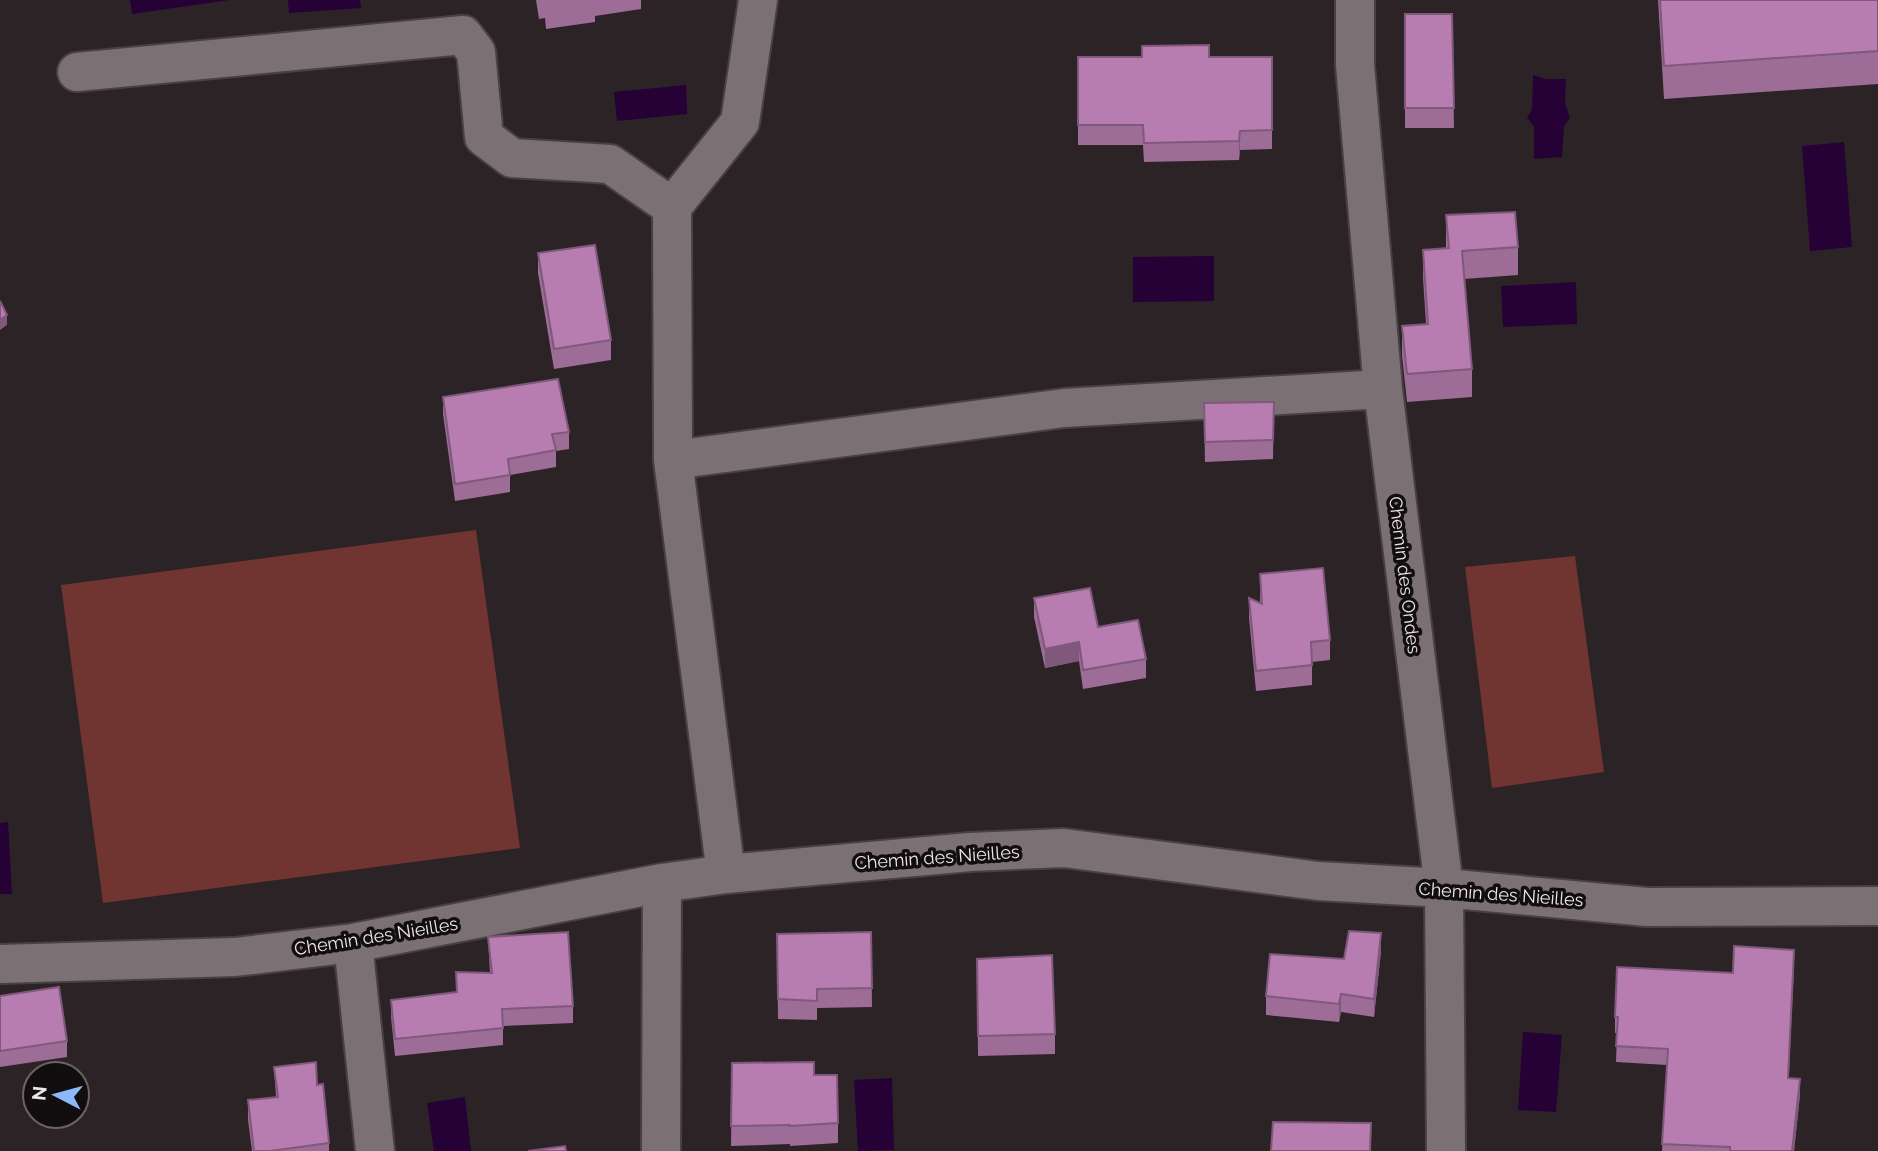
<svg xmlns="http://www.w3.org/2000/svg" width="1878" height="1151" font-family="Raleway,sans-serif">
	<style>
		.green { fill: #703531 }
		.water { fill: #250135 }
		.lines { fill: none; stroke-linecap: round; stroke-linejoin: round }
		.minor-casing { stroke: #484144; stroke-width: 42 }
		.minor { stroke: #7b7175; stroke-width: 38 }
		.wall { fill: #9d6c97 }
		.shaded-wall { fill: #80587b }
		.building { fill: #b77db0; stroke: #80587b; stroke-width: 2 }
		.labels { text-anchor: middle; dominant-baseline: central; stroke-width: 7; stroke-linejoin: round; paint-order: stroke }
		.street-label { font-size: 18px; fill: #ebe5e7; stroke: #120e10 }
	</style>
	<rect width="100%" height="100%" fill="#2c2327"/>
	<!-- green -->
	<path class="green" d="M 476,530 L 520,848 L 103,903 L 61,585 Z
		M 1575,556 L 1604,772 L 1492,788 L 1465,567 Z"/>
	<!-- water -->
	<path class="water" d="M 130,0 L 229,0 L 132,14 Z
		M 288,0 L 360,0 L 361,8 L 289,13 Z
		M 1533,75 L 1546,79 L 1566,79 L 1565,103 L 1570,118 L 1564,126 L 1562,157 L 1534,159 L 1534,126 L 1527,118 L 1532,109 Z
		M 686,85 L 687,114 L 617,121 L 614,92 Z
		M 1844,142 L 1852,247 L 1810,251 L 1802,146 Z
		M 1214,256 L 1214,301 L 1133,302 L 1133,257 Z
		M 1576,282 L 1577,324 L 1503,327 L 1501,286 Z
		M 8,822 L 12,894 L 0,894 L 0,823 Z
		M 1523,1032 L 1562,1035 L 1556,1112 L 1518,1110 Z
		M 892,1078 L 894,1150 L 858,1151 L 854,1080 Z
		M 465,1097 L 471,1151 L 434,1151 L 427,1103 Z"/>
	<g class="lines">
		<!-- minor casing -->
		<g class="minor-casing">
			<path id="minor" d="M 1355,0 L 1355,65 L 1383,389 L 1444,888 L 1446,1151
				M 77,72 L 463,35 L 476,52 L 484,137 L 512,158 L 610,164 L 672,207
				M 673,460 L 1064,408 L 1383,389
				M 726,874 L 673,460 L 672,207 L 740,122 L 758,0
				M 353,943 L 375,1151
				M 0,964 L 235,957 L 353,943 L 662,883 L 726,874 L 970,852 L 1064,848 L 1318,881 L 1444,888 L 1647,907 L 1878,906
				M 661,1151 L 662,883"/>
		</g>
		<!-- minor -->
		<use href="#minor" class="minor"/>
	</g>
	<!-- wall -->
	<path class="wall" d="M 536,0 L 641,0 L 641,9 L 595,16 L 595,22 L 546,29 L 545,18 L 539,19 Z
		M 1658,0 L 1878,0 L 1878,84 L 1664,99 Z
		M 1405,14 L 1452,14 L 1454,128 L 1405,128 Z
		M 1078,57 L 1272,57 L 1272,149 L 1240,150 L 1239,160 L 1144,162 L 1143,145 L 1078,145 Z
		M 1446,215 L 1518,247 L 1518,275 L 1464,279 L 1472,369 L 1472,397 L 1407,402 L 1402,355 L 1402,326 L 1426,324 L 1423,278 L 1423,250 L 1446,248 Z
		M 538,253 L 611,340 L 611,360 L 554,369 L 538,273 Z
		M 443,397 L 569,432 L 569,449 L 556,451 L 556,467 L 510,475 L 510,492 L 455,501 L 443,414 Z
		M 1274,402 L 1273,459 L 1205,462 L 1204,403 Z
		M 1260,574 L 1330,640 L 1330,660 L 1312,662 L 1312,685 L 1256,691 L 1249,618 L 1249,598 L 1260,604 Z
		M 1034,598 L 1098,627 L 1146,659 L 1146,678 L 1083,689 L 1079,661 L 1045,668 L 1034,617 Z
		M 871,932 L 872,1007 L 817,1008 L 817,1020 L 778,1019 L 777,934 Z
		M 488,937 L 573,1006 L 573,1023 L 503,1026 L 503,1045 L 395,1056 L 391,1017 L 391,1000 L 456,992 L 456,972 L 490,973 Z
		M 1381,951 L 1374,1017 L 1341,1012 L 1339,1022 L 1266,1015 L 1266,996 L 1344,959 Z
		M 977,959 L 1055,1034 L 1055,1054 L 978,1056 Z
		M 1794,967 L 1788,1078 L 1800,1095 L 1794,1151 L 1662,1151 L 1667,1065 L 1616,1062 L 1617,1033 L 1615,1033 L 1615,1017 L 1733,973 Z
		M 0,996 L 67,1041 L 67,1057 L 0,1067 Z
		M 732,1063 L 814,1075 L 838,1123 L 838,1143 L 790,1146 L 790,1144 L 731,1146 Z
		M 274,1067 L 317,1085 L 329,1143 L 329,1151 L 252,1151 L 248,1120 L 248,1100 L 276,1097 Z"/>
	<!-- shaded-wall -->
	<path class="shaded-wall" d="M 1240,131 L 1240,150 L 1239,160 L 1239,141 Z
		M 7,315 L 7,325 L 0,330 L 0,320 Z
		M 1079,642 L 1079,661 L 1045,668 L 1045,649 Z
		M 1381,933 L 1381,951 L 1374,1017 L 1374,999 Z
		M 1794,950 L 1794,967 L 1788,1094 L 1788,1078 Z
		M 1341,994 L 1341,1012 L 1339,1022 L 1339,1004 Z
		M 1800,1079 L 1800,1095 L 1794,1151 L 1792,1151 Z"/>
	<!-- building -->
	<path class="building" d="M 1660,0 L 1878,0 L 1878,51 L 1664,66 Z
		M 1405,14 L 1452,14 L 1454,108 L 1405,108 Z
		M 1209,45 L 1209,57 L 1272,57 L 1272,130 L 1240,131 L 1239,141 L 1144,143 L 1143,125 L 1078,125 L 1078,57 L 1142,57 L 1142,46 Z
		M 1515,212 L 1518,247 L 1462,251 L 1472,369 L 1407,374 L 1402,326 L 1428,324 L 1423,250 L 1449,248 L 1446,215 Z
		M 595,245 L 611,340 L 554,349 L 538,253 Z
		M 0,301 L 7,315 L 0,320 Z
		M 558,379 L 569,432 L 552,434 L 556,450 L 508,459 L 510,475 L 455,484 L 443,397 Z
		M 1274,402 L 1273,440 L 1205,442 L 1204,403 Z
		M 1323,568 L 1330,640 L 1311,642 L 1312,665 L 1256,671 L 1249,598 L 1262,604 L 1260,574 Z
		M 1090,588 L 1098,627 L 1138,620 L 1146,659 L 1083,670 L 1079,642 L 1045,649 L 1034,598 Z
		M 1349,931 L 1381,933 L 1374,999 L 1341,994 L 1339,1004 L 1266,996 L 1270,954 L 1344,959 Z
		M 568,932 L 573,1006 L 502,1009 L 503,1028 L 395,1039 L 391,1000 L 457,992 L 456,972 L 492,973 L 488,937 Z
		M 871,932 L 872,988 L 817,989 L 817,1001 L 778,999 L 777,934 Z
		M 1734,946 L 1794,950 L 1788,1078 L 1800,1079 L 1792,1151 L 1730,1151 L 1730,1147 L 1662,1144 L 1668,1049 L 1616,1046 L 1618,1017 L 1615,1017 L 1617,967 L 1733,973 Z
		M 1052,955 L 1055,1034 L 978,1036 L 977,959 Z
		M 59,987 L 67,1041 L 0,1051 L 0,996 Z
		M 316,1062 L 317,1085 L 323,1084 L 329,1143 L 270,1151 L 254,1151 L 248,1100 L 278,1097 L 274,1067 Z
		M 814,1062 L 814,1075 L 837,1075 L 838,1123 L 790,1126 L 790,1125 L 731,1126 L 732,1063 Z
		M 1273,1122 L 1371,1123 L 1370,1151 L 1271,1151 Z
		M 565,1146 L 566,1151 L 528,1151 Z"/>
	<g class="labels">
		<!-- street labels -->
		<g class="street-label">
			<text transform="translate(1405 575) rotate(83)">Chemin des Ondes</text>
			<text transform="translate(937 857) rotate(-4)">Chemin des Nieilles</text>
			<text transform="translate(1501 894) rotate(4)">Chemin des Nieilles</text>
			<text transform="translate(376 936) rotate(-9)">Chemin des Nieilles</text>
		</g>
	</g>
	<!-- north arrow -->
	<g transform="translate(56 1095) rotate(276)"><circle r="33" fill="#120e10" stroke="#696466" stroke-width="2"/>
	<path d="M0-5L12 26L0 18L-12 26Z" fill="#8db9fc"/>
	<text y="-10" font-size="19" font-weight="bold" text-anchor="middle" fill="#ebe5e7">N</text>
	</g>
</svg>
